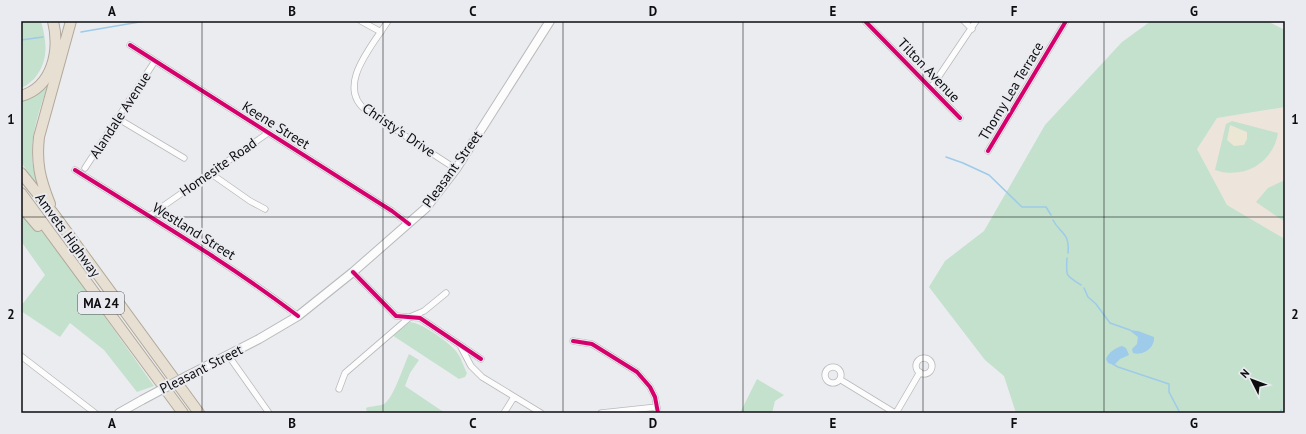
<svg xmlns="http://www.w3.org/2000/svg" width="1306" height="434" font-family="'PT Sans',sans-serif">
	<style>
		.education { fill: #ede4dc }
		.green { fill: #c3e1cc }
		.sand { fill: #ece6d4 }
		.water { fill: #9dcbe9 }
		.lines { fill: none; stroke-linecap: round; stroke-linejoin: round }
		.stream { stroke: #9dcbe9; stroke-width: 1.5 }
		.street-casing { stroke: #b8b9bb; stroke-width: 7 }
		.secondary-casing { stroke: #b8b9bb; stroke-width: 10 }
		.highway-casing { stroke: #b1a99c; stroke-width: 12 }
		.street { stroke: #fcfcfd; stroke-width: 5.5 }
		.secondary { stroke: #fcfcfd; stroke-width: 8 }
		.highway { stroke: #e7dfd1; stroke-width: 10 }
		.secondary-bridge-casing { stroke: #b8b9bb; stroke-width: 10; stroke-linecap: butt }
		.secondary-bridge { stroke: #fcfcfd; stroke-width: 8 }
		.cycleway-casing { stroke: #eaebf0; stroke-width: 6 }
		.cycleway { stroke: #d6006c; stroke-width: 4 }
		.grid { fill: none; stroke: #0d0d0f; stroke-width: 1; stroke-opacity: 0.55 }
		.labels { text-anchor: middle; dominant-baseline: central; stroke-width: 4; stroke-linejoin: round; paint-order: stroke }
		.shield { fill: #eaebf0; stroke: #4f5052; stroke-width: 1 }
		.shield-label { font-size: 13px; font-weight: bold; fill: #0d0d0f }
		.street-label { font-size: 14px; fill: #0d0d0f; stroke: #eaebf0 }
		.neatline { fill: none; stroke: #0d0d0f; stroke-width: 1.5 }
		.grid-label { font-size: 13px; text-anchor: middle; font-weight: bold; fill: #0d0d0f }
	</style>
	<rect width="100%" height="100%" fill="#ebecef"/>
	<!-- education -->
	<path class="education" d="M 1285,107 L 1285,239 L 1227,205 L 1197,149 L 1217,118 Z"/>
	<!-- green -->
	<path class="green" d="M 21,21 L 41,21 C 47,43 49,61 34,79 C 29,83 27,86 21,88 Z
		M 1151,21 L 1267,21 L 1285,30 L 1285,107 L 1217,118 L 1197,149 L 1227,205 L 1285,239 L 1285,413 L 1016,413 L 1004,376 L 985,360 L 929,287 L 945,261 L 984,231 L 1045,125 L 1122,42 Z
		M 52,73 C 43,100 31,129 32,157 C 32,165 35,174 37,182 L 34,182 L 21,162 L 21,101 Z
		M 1232,121 L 1278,133 C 1273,163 1244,180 1215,170 L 1226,124 Z
		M 1285,180 L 1285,222 L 1256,202 L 1268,188 Z
		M 21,206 L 45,233 L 154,386 L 137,392 L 104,350 L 70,323 L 60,337 L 21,311 L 21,306 L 45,275 L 21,241 Z
		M 410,322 C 422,323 447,341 455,350 C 461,356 463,366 467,373 L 465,377 L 459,379 L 392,335 Z
		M 409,354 L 419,360 L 410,373 L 405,386 L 445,413 L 367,413 L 366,408 C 371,406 380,406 384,404 C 393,399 404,365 409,354 Z
		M 757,379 L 784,395 L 775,401 L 772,413 L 740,413 Z"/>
	<!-- sand -->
	<path class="sand" d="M 1230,125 L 1247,132 L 1247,139 L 1244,145 L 1234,146 L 1227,140 Z"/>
	<!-- water -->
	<path class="water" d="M 1129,330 L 1138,331 L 1154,337 C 1155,348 1143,356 1133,353 L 1132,349 L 1137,344 L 1138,337 Z
		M 1122,346 L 1126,348 L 1129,355 L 1120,359 L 1114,365 L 1108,363 L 1106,359 C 1109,352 1115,348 1122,346 Z"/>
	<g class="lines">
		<!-- stream -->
		<path class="stream" d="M 81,32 L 145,21
			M 21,40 L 43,37
			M 946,157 L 963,163 L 989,175 L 1022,207 L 1046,207 L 1051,215
			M 1053,220 C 1060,234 1070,232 1068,253
			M 1067,258 C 1066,276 1065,275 1081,285
			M 1084,288 L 1088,297 L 1096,304 L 1110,323 L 1130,330
			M 1113,364 L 1118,367 L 1169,384 L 1169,392 L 1180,413
			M 1280,413 L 1281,410"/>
		<!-- street casing -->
		<g class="street-casing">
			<path id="street" d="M 361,21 L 381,32
				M 388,21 C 373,45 334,87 367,111 L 456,169
				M 865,21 L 960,118
				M 964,21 L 972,29
				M 130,45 L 392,211 L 409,224
				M 931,88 L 976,21
				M 117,118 L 184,158
				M 988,151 L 1066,21
				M 85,168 L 155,61
				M 75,170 C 150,217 227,262 298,316
				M 210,173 L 250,201 L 265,209
				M 149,216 L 268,133
				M 353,272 L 396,316 L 420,318 L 481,359
				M 573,341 L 592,344 L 637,372 L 650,387 L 655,397 L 658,413
				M 461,347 L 471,366 L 482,377 L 541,413
				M 228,355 L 269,413
				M 21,356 L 95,413
				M916 366a8 8 0 1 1 16 0a8 8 0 1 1-16 0Z
				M825 375a8 8 0 1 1 16 0a8 8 0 1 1-16 0Z
				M 841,380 L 895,413
				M 339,389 L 345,373 L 410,317 L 424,311 L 446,293
				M 504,413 L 514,397
				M 601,413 L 657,407
				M 896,413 L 920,372"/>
		</g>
		<!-- secondary casing -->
		<g class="secondary-casing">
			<path id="secondary" d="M 187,376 L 259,339 L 298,316 L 353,272 L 426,208 L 456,169 L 550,21
				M 119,413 L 142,400"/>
		</g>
		<!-- highway casing -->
		<g class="highway-casing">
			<path id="highway" d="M 21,96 C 53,87 60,50 53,21
				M 21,173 L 53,213 L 199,413
				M 21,193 L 183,413
				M 50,204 C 40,179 36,163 39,137 L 71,21
				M 21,206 L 38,226"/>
		</g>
		<!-- street -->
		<use href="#street" class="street"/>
		<!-- secondary -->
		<use href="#secondary" class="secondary"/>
		<!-- highway -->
		<use href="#highway" class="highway"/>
		<!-- secondary-bridge casing -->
		<g class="secondary-bridge-casing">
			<path id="secondary-bridge" d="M 142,400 L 187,376"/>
		</g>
		<!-- secondary-bridge -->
		<use href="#secondary-bridge" class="secondary-bridge"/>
		<!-- cycleway casing -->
		<g class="cycleway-casing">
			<path id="cycleway" d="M 865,21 L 960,118
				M 130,45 L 392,211 L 409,224
				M 988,151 L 1066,21
				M 75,170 C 150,217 227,262 298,316
				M 353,272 L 396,316 L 420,318 L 481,359
				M 573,341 L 592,344 L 637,372 L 650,387 L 655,397 L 658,413"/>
		</g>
		<!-- cycleway -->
		<use href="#cycleway" class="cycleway"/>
	</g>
	<!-- grid -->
	<path class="grid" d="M 202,21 L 202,413M 383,21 L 383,413M 563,21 L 563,413M 743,21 L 743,413M 923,21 L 923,413M 1104,21 L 1104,413M 21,217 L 1285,217"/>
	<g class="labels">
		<!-- shield labels -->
		<rect class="shield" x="78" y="292" width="46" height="22" rx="3"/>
		<g class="shield-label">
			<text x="101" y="303">MA 24</text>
		</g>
		<!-- street labels -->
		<g class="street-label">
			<text transform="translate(929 70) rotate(46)">Tilton Avenue</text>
			<text transform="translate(1011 91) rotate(-59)">Thorny Lea Terrace</text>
			<text transform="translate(120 115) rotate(-57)">Alandale Avenue</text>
			<text transform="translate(276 125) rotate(32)">Keene Street</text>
			<text transform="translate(399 130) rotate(34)">Christy's Drive</text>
			<text transform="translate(218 167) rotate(-35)">Homesite Road</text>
			<text transform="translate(452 169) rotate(-54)">Pleasant Street</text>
			<text transform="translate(194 231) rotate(32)">Westland Street</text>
			<text transform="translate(68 235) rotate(54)">Amvets Highway</text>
			<text transform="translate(201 369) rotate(-27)">Pleasant Street</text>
		</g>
	</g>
	<!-- border -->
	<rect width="1306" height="434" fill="none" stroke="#eaebf0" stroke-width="44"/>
	<!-- north arrow -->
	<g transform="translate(1252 380) rotate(312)" stroke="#eaebf0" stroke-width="3" paint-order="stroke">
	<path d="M0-3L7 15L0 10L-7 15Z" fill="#0d0d0f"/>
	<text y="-6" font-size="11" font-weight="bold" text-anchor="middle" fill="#0d0d0f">N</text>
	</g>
	<rect x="22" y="22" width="1262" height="390" class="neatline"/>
	<g class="grid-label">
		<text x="112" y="16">A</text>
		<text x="292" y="16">B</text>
		<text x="473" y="16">C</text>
		<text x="653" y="16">D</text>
		<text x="833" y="16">E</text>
		<text x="1014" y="16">F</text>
		<text x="1194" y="16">G</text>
		<text x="11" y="124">1</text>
		<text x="1295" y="124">1</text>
		<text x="11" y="319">2</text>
		<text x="1295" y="319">2</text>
		<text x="112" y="428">A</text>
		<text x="292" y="428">B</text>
		<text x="473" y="428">C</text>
		<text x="653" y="428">D</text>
		<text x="833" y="428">E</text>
		<text x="1014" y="428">F</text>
		<text x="1194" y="428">G</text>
	</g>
</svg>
